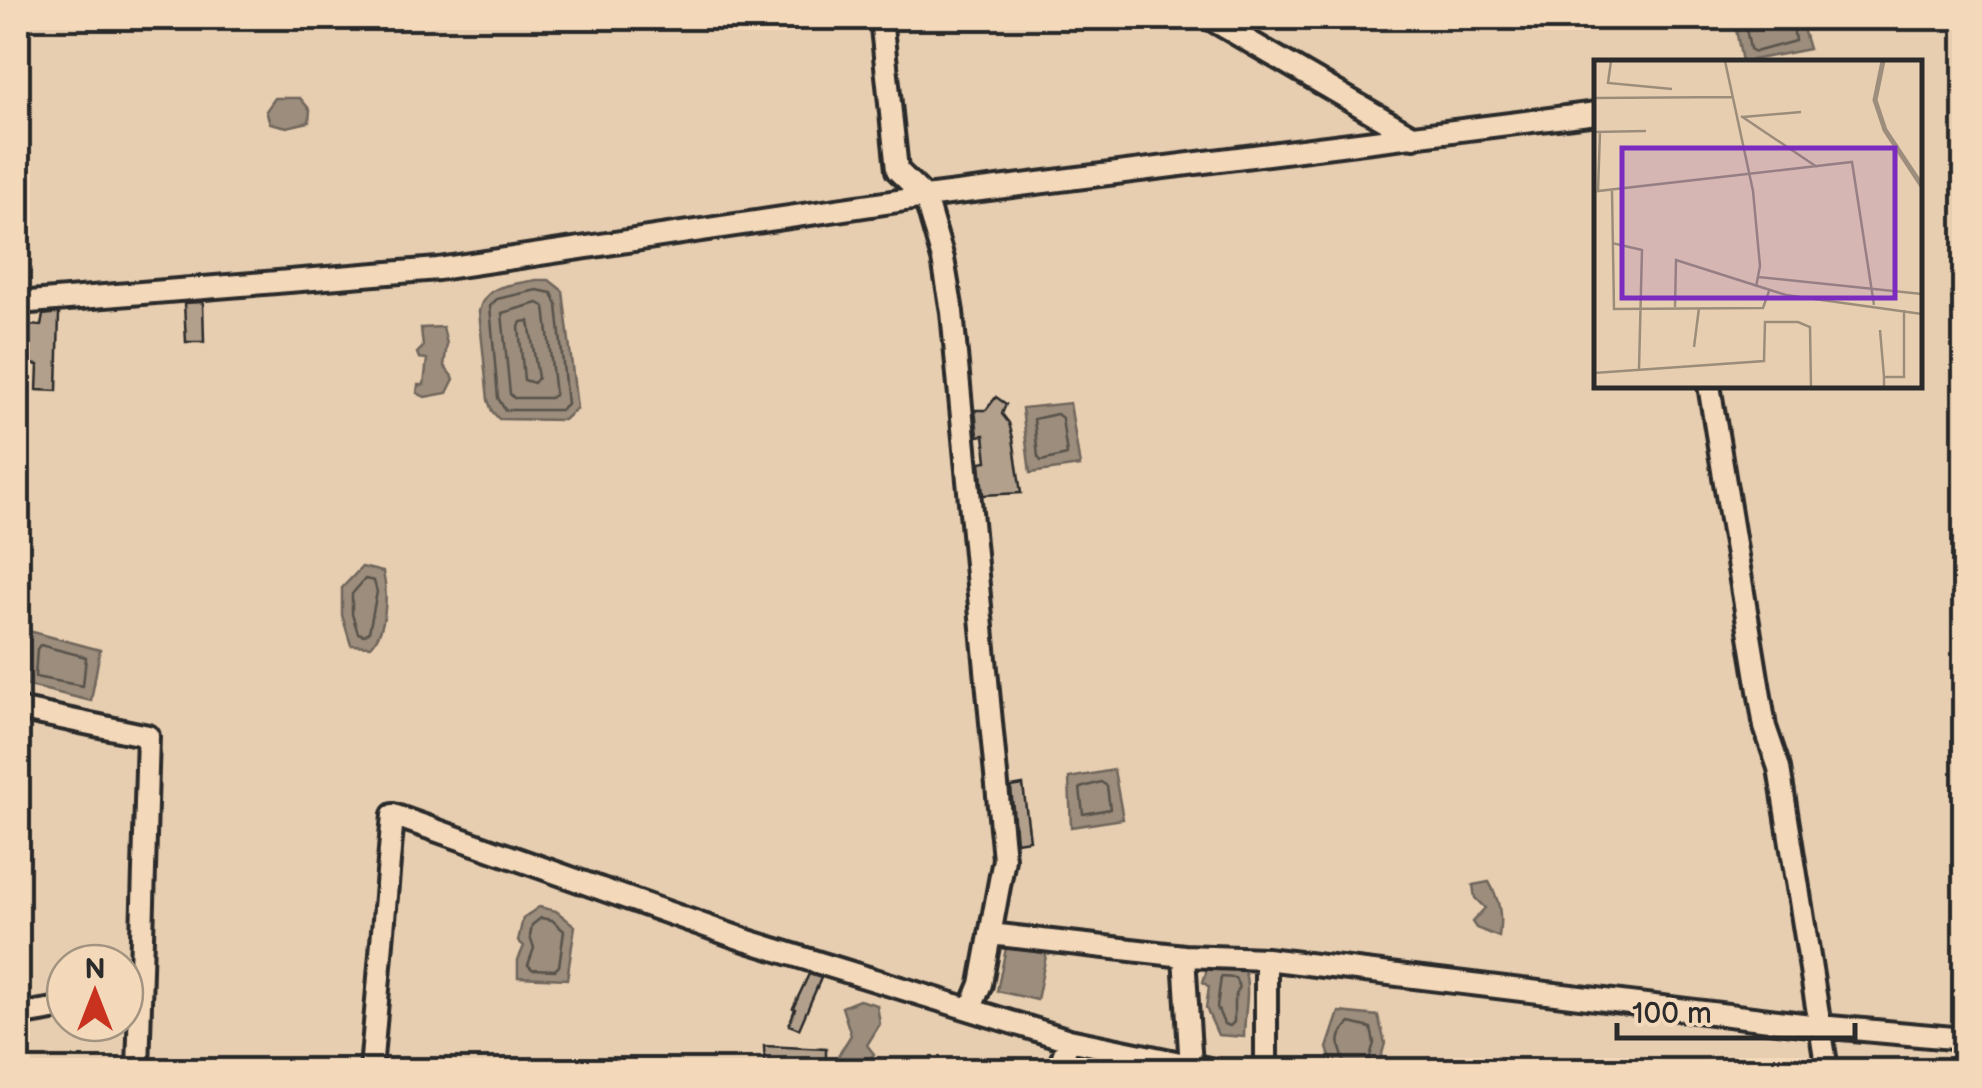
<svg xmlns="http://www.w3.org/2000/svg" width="1982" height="1088" font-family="'Balsamiq Sans',sans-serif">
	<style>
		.water { fill: #9c8d7c; stroke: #6f665c; stroke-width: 2.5 }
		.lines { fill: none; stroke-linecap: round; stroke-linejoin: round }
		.shore { stroke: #58524b; stroke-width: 2.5 }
		.building { fill: #b2a08c; stroke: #2b2b2b; stroke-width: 2.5 }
		.minor-casing { stroke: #2b2b2b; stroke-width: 28 }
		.minor { stroke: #f3d8ba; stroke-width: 20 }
		.inset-river { fill: none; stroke: #9c8d7c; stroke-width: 5 }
		.inset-road { fill: none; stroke: #9c8d7b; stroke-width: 2.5 }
		.view { fill: #7b2cbf; fill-opacity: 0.15; stroke: #7b2cbf; stroke-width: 5 }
		.inset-edge { fill: none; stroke: #2b2b2b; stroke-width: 5 }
	</style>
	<rect width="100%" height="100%" fill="#e7ceb1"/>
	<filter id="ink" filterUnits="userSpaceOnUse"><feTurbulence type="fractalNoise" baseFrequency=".01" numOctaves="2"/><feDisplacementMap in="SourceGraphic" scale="20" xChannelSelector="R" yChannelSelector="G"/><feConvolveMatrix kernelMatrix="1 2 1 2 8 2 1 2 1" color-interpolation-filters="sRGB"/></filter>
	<g filter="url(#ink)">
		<!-- water -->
		<path class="water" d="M 1734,18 L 1800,18 L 1809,49 L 1742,62 Z
			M 275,98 L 300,98 L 310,110 L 309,122 L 287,127 L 270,123 L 266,111 Z
			M 536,280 L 549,280 L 563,291 L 577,408 L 564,420 L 499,419 L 492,411 L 488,400 L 479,311 C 485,284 512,285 536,280 Z
			M 443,327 L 447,344 L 444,366 L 454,379 L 447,393 L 425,397 L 417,393 L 418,385 L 424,385 L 427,359 L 419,358 L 417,353 L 423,347 L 421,328 Z
			M 1070,403 L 1080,466 L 1030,473 L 1022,408 Z
			M 362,567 L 383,572 C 388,593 387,629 371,646 L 351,645 L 342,615 L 342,588 Z
			M 29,631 L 100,650 L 91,701 L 21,684 Z
			M 1114,770 L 1123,819 L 1071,827 L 1069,778 Z
			M 1489,882 C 1500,901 1502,915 1499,937 L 1476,928 L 1472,922 L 1485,908 L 1475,898 L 1473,885 Z
			M 539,907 L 556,911 L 575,926 L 567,979 L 518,977 L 518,960 L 524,946 L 518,941 L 523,918 Z
			M 1006,948 L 1047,951 L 1037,1000 L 997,991 Z
			M 1208,966 L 1244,968 C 1251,991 1244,1013 1244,1037 L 1218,1035 L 1206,1008 L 1209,987 L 1203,982 Z
			M 859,1000 L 877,1005 L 880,1024 L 867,1045 L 874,1054 L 863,1066 L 839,1064 L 838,1056 L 851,1035 L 842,1007 Z
			M 1339,1012 L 1378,1016 L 1385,1043 L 1379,1065 L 1368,1070 L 1333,1065 L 1327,1048 Z"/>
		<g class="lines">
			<!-- shore -->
			<path class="shore" d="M 1744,18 L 1750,49 L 1755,52 L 1795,41 L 1792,18
				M 537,290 L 552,293 L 557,305 L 567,404 L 560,410 L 505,410 L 498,398 L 490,306 L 497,299 Z
				M 538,303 L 545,307 L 555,395 L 550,398 L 514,398 L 510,394 L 502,313 Z
				M 529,321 L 538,378 L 534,383 L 524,380 L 519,327 L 521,322 Z
				M 1057,414 L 1062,418 L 1067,455 L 1041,461 L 1038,457 L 1034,419 Z
				M 365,579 L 374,581 L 377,592 L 369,632 L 364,635 L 358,633 L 352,614 L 352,594 Z
				M 40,645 L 86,657 L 83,686 L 35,677 L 37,649 Z
				M 1101,782 L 1107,786 L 1110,809 L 1083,814 L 1080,788 Z
				M 541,918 L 552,920 L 564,931 L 559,966 L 555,970 L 532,969 L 528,965 L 534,948 L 530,936 L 532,925 Z
				M 1221,977 L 1235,978 L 1239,987 L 1234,1001 L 1234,1022 L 1230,1026 L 1224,1024 L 1217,1007 Z
				M 1346,1070 C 1344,1051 1330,1041 1350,1023 L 1371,1028 L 1374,1043 L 1366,1070"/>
		</g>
		<!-- building -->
		<path class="building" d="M 203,302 L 204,342 L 186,342 L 184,303 Z
			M 59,313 L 57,391 L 37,390 L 38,365 L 22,363 L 25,335 L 28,335 L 29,325 L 41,326 L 43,315 Z
			M 996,397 L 1006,404 L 1002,414 L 1009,423 L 1013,438 L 1021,493 L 983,495 L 980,462 L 987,461 L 984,435 L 978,436 L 975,410 L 986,410 Z
			M 1023,785 L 1030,840 L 1016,842 L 1011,787 Z
			M 809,974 L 821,978 L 799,1029 L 789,1025 L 795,1009 L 793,1008 Z
			M 764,1046 L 826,1049 L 826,1070 L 765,1070 Z"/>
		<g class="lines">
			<!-- minor casing -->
			<g class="minor-casing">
				<path id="minor" d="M 881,18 L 897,170 L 925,197 L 943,259 L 952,312 L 1004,859 L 981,984 L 971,1008
					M 1209,18 L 1414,137
					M 18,303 L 438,269 L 925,197 L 1597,113
					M 1709,385 L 1765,727 L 1779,768 L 1827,1070
					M 18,709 L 148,736 L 138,1070
					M 990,934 L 1184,956 L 1266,959 L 1819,1026 L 1964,1039
					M 1184,956 L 1191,1067
					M 1266,959 L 1266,1070
					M 18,1015 L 65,1007
					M 371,1070 L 393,815 L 748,941 L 1069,1040 L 1214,1070
					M 1058,1070 L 1069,1040"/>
			</g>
			<!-- minor -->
			<use href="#minor" class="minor"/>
		</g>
	</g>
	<!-- overview -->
	<g transform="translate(1594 60)">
		<rect width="328" height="328" fill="#e7ceb1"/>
		<path class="inset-river" d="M 289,1 L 281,40 L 291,70 L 328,126"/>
		<path class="inset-road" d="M 17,1 L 14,23 L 78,29M 131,1 L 159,131 L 166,206 L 162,227M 0,38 L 139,37M 147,56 L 223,107M 149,57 L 207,52M 0,72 L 52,71M 6,72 L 4,131 L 258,102 L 280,245M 18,131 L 20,249 L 169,248 L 175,231M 18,183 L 48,190 L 45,309M 164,217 L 328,234M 81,247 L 82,200 L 192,235 L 328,254M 286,270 L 290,317M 100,287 L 105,248M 0,313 L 170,301 L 171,262 L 204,262 L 216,267 L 217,327M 290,327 L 290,317 L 310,317 L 310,250"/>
		<path class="view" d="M 28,88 L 301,88 L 301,238 L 28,238 Z"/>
		<rect width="328" height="328" class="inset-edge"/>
	</g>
	<!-- margin -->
	<rect width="1982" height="1088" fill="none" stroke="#f3d8ba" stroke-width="60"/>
	<rect x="30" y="30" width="1922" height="1028" fill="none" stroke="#2b2b2b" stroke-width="4" filter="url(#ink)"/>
	<!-- north arrow -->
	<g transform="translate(95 993)"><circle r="48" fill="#f3d8ba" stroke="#a39381" stroke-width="2.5"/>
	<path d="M0-8L18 38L0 25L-18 38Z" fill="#c8321e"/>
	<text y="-15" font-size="28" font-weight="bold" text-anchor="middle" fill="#2b2b2b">N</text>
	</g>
	<!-- scale -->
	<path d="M1617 1023v15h238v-15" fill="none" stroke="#2b2b2b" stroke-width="5"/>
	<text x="1632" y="1023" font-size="30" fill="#2b2b2b" stroke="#f3d8ba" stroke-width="8" paint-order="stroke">100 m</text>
</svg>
